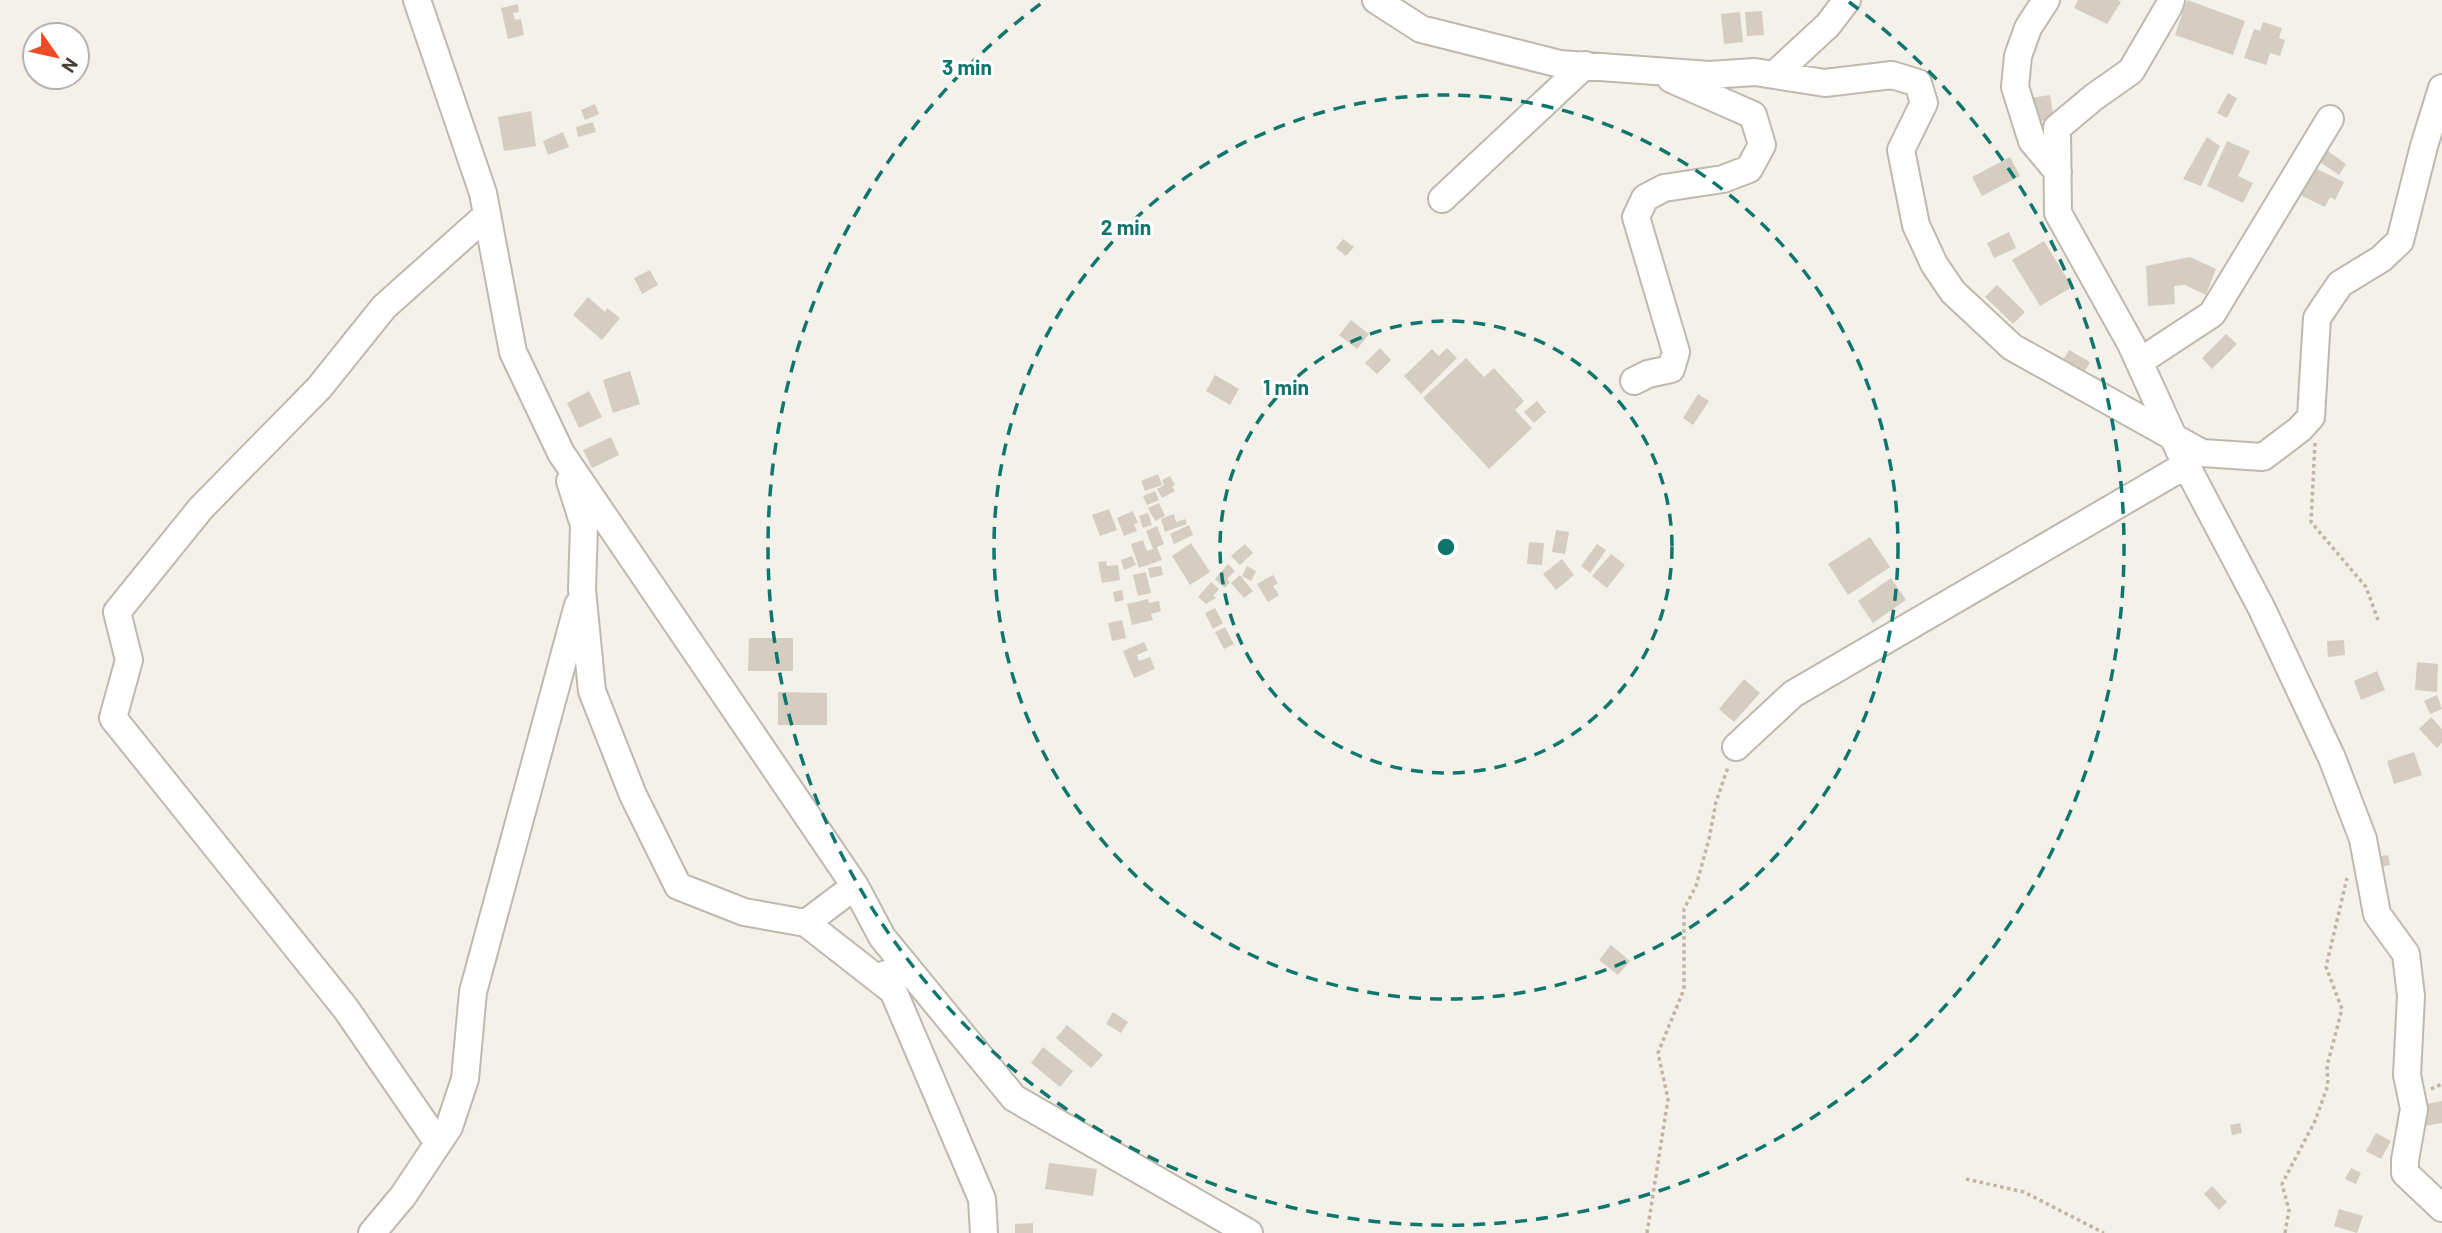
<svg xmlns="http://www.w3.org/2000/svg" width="2442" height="1233" font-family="Barlow,sans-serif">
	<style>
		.building { fill: #d5cdc0 }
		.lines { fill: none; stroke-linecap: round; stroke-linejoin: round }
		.minor-casing { stroke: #bfb9ad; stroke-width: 30 }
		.path { stroke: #c0b59f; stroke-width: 3.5; stroke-dasharray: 3.5 3.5; stroke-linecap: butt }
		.minor { stroke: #fff; stroke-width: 26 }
		.ring { fill: none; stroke: #0f766e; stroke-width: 3.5; stroke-dasharray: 12 9 }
		.centre { fill: #0f766e; stroke: #fff; stroke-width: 3.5 }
		.ring-label { font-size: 21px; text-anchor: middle; font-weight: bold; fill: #0f766e; stroke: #fff; stroke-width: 6; stroke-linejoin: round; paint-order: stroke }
	</style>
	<rect width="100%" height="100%" fill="#f4f1ea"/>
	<!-- building -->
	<path class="building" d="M 2078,0 L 2118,0 L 2121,2 L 2107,24 L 2074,8 Z
		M 2187,0 L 2245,21 L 2233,55 L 2175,35 Z
		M 518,4 L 519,12 L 513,13 L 515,20 L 521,19 L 524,35 L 508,39 L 501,8 Z
		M 1762,11 L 1764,35 L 1747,36 L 1745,12 Z
		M 1740,12 L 1743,42 L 1724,44 L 1721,14 Z
		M 2263,22 L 2282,28 L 2279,38 L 2285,40 L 2280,56 L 2270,53 L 2266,65 L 2244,58 L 2254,29 L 2260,31 Z
		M 2228,93 L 2237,98 L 2227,118 L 2217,113 Z
		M 2050,95 L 2054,119 L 2034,122 L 2030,98 Z
		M 595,104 L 599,114 L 585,120 L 581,110 Z
		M 531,111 L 536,146 L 504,151 L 498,117 Z
		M 593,122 L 596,132 L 578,137 L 576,127 Z
		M 563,132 L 569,147 L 548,155 L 543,141 Z
		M 2207,137 L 2220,146 L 2201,186 L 2183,179 Z
		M 2227,141 L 2250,151 L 2238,176 L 2253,183 L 2243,203 L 2207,186 Z
		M 2328,151 L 2346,164 L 2339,175 L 2320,162 Z
		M 2010,157 L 2020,176 L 1982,196 L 1972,177 Z
		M 2315,168 L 2344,182 L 2335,200 L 2330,197 L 2325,207 L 2298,194 L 2302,185 L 2306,187 Z
		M 2009,232 L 2016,248 L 1994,258 L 1987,243 Z
		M 1343,239 L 1354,247 L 1346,256 L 1336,248 Z
		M 2044,241 L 2072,287 L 2040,306 L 2012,260 Z
		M 2190,257 L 2216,269 L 2206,295 L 2185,285 L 2174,286 L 2175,304 L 2148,306 L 2146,266 Z
		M 650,270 L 658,285 L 642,294 L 634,278 Z
		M 1997,285 L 2025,312 L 2013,324 L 1985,297 Z
		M 588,297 L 605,312 L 607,308 L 620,318 L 602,340 L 573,315 Z
		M 1351,320 L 1369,334 L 1357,349 L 1339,335 Z
		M 2226,334 L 2237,344 L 2212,369 L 2202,358 Z
		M 1380,348 L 1391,360 L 1377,374 L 1365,363 Z
		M 1447,348 L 1457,358 L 1421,394 L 1404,376 L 1432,349 L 1439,356 Z
		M 2069,350 L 2090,362 L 2082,376 L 2061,364 Z
		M 1466,358 L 1484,377 L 1494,368 L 1524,401 L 1515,410 L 1532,428 L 1489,469 L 1423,398 Z
		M 630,371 L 640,404 L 613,413 L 603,380 Z
		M 1215,375 L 1239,389 L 1230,405 L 1206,391 Z
		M 589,391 L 602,417 L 579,428 L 567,403 Z
		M 1698,394 L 1709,401 L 1693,425 L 1683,418 Z
		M 1537,401 L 1546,412 L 1534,423 L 1524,412 Z
		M 611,437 L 619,455 L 592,468 L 583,450 Z
		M 1158,474 L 1162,485 L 1145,491 L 1141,481 Z
		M 1170,476 L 1175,485 L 1172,487 L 1175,491 L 1162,498 L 1157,489 L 1164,485 L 1162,480 Z
		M 1155,491 L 1159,500 L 1147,505 L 1143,496 Z
		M 1159,503 L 1165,516 L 1155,521 L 1148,508 Z
		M 1109,509 L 1117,530 L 1100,536 L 1092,515 Z
		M 1133,511 L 1138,523 L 1134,524 L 1137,531 L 1124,536 L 1117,518 Z
		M 1148,513 L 1152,525 L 1143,528 L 1139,516 Z
		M 1174,514 L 1176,522 L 1185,519 L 1187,524 L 1165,532 L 1161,519 Z
		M 1189,525 L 1193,535 L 1174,544 L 1170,534 Z
		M 1157,526 L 1164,544 L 1157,547 L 1162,560 L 1139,568 L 1131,544 L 1143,540 L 1147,551 L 1153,549 L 1146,531 Z
		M 1556,530 L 1569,532 L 1565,554 L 1552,552 Z
		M 1870,537 L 1890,567 L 1848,595 L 1828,564 Z
		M 1529,542 L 1544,543 L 1542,565 L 1527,564 Z
		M 1191,543 L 1210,572 L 1190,585 L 1172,556 Z
		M 1245,544 L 1253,553 L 1240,565 L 1231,556 Z
		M 1597,544 L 1606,550 L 1590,573 L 1581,566 Z
		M 1611,554 L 1625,565 L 1607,588 L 1592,576 Z
		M 1132,556 L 1136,565 L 1124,570 L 1121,560 Z
		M 1562,559 L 1574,575 L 1556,590 L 1543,574 Z
		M 1106,561 L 1107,566 L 1118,565 L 1120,580 L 1102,583 L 1098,562 Z
		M 1228,564 L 1235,571 L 1227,579 L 1230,582 L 1225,588 L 1215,579 Z
		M 1161,566 L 1163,575 L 1150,578 L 1148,568 Z
		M 1247,566 L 1256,571 L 1251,581 L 1242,576 Z
		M 1146,572 L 1151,593 L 1138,596 L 1133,575 Z
		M 1240,575 L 1253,591 L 1244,598 L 1231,583 Z
		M 1273,575 L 1278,583 L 1273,586 L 1279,595 L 1268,602 L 1257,584 Z
		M 1891,578 L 1906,600 L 1873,623 L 1858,601 Z
		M 1211,582 L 1219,589 L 1213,596 L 1216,598 L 1206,604 L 1198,597 Z
		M 1122,590 L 1124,600 L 1115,602 L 1113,592 Z
		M 1148,599 L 1149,603 L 1159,601 L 1161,611 L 1151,614 L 1153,620 L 1132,625 L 1127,604 Z
		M 1215,608 L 1223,623 L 1213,629 L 1205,613 Z
		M 1122,620 L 1126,638 L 1112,641 L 1108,623 Z
		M 1225,627 L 1234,644 L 1224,649 L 1215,632 Z
		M 749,638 L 793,638 L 793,671 L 748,671 Z
		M 2344,640 L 2345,655 L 2328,657 L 2327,641 Z
		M 1144,642 L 1148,650 L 1137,655 L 1139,661 L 1150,657 L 1155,669 L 1134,678 L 1123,651 Z
		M 2417,662 L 2438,664 L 2437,692 L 2415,690 Z
		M 2377,671 L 2385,690 L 2361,700 L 2354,681 Z
		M 1744,679 L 1760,693 L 1734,722 L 1719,709 Z
		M 778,692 L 827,693 L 827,725 L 778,725 Z
		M 2437,695 L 2442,709 L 2430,714 L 2424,701 Z
		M 2431,717 L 2442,729 L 2442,743 L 2437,748 L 2419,729 Z
		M 2414,752 L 2422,775 L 2394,784 L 2387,761 Z
		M 2388,855 L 2390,865 L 2377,868 L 2375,857 Z
		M 1611,945 L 1630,961 L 1618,975 L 1599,960 Z
		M 1113,1012 L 1128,1022 L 1121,1033 L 1106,1024 Z
		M 1067,1025 L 1103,1055 L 1091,1068 L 1056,1038 Z
		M 1043,1047 L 1073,1071 L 1060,1087 L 1031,1063 Z
		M 2442,1101 L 2442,1123 L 2425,1126 L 2421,1105 Z
		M 2240,1123 L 2242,1133 L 2232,1135 L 2230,1125 Z
		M 2376,1133 L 2391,1141 L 2381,1159 L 2366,1151 Z
		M 1049,1163 L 1097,1169 L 1093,1196 L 1045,1189 Z
		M 2351,1168 L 2361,1173 L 2356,1184 L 2345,1179 Z
		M 2212,1186 L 2227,1202 L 2219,1210 L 2204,1194 Z
		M 2339,1209 L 2363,1216 L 2357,1233 L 2334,1226 Z
		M 1033,1223 L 1033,1233 L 1015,1233 L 1015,1224 Z"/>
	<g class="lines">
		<!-- minor casing -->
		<g class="minor-casing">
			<path id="minor" d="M 417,0 L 483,193 L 513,352 L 561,453 L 855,886 L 882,937 L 1014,1098 L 1249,1233
				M 1376,0 L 1421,29 L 1560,64 L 1709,75 L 1755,72 L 1825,83 L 1892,75 L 1918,83 L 1924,103 L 1901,150 L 1916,225 L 1934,264 L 1953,292 L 2012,347 L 2202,453 L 2263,457 L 2300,429 L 2311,417 L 2317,318 L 2340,284 L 2381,259 L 2400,241 L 2424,146 L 2442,88
				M 2046,0 L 2028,28 L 2018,56 L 2015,87 L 2032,141 L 2058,172
				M 2171,0 L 2169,6 L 2131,71 L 2094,97 L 2057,128 L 2058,213 L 2131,344 L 2186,465 L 2261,607 L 2332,758 L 2363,839 L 2377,914 L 2406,954 L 2411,996 L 2407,1075 L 2414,1109 L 2405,1160 L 2405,1173 L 2442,1208
				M 1774,75 L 1828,25 L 1847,0
				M 1442,199 L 1585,65
				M 2139,362 L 2212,314 L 2330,119
				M 1634,381 L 1648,374 L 1671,369 L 1676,352 L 1636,217 L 1645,198 L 1664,188 L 1723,179 L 1749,169 L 1762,145 L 1753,115 L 1671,79
				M 570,481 L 584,525 L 582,590 L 592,691 L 633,795 L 678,886 L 744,912 L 806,923 L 893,991
				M 1736,747 L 1793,694 L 2186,465
				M 806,923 L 855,886
				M 886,974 L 982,1199 L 984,1233
				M 438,1143 L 346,1009 L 113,718 L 129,660 L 117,612 L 201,508 L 319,388 L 384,307 L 487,215
				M 372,1233 L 403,1196 L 449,1127 L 465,1079 L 473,992 L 578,605"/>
		</g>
		<!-- path -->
		<path class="path" d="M 2315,443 L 2311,522 L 2366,587 L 2378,620
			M 2431,1089 L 2442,1084
			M 1966,1179 L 2024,1192 L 2104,1233
			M 1647,1233 L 1668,1099 L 1658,1053 L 1684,989 L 1684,909 L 1696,886 L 1709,839 L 1716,802 L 1728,767
			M 2285,1233 L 2289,1210 L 2282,1184 L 2315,1121 L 2328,1085 L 2327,1066 L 2342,1009 L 2326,967 L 2347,878"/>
		<!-- minor -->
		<use href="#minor" class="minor"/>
	</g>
	<!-- distance rings -->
	<g class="ring">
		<circle cx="1446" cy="547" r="226"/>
		<circle cx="1446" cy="547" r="452"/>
		<path d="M1849 2A678 678 0 1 1 1043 2"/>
	</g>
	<circle cx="1446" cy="547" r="10" class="centre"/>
	<g class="ring-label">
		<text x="967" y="75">3 min</text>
		<text x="1126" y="235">2 min</text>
		<text x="1286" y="395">1 min</text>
	</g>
	<!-- north arrow -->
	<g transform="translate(56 56) rotate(124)"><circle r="33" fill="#ffffff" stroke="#b5b3af" stroke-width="2"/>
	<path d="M0-5L12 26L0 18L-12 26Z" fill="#ed4c27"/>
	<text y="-10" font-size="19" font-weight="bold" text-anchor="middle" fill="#474238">N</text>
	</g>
</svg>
